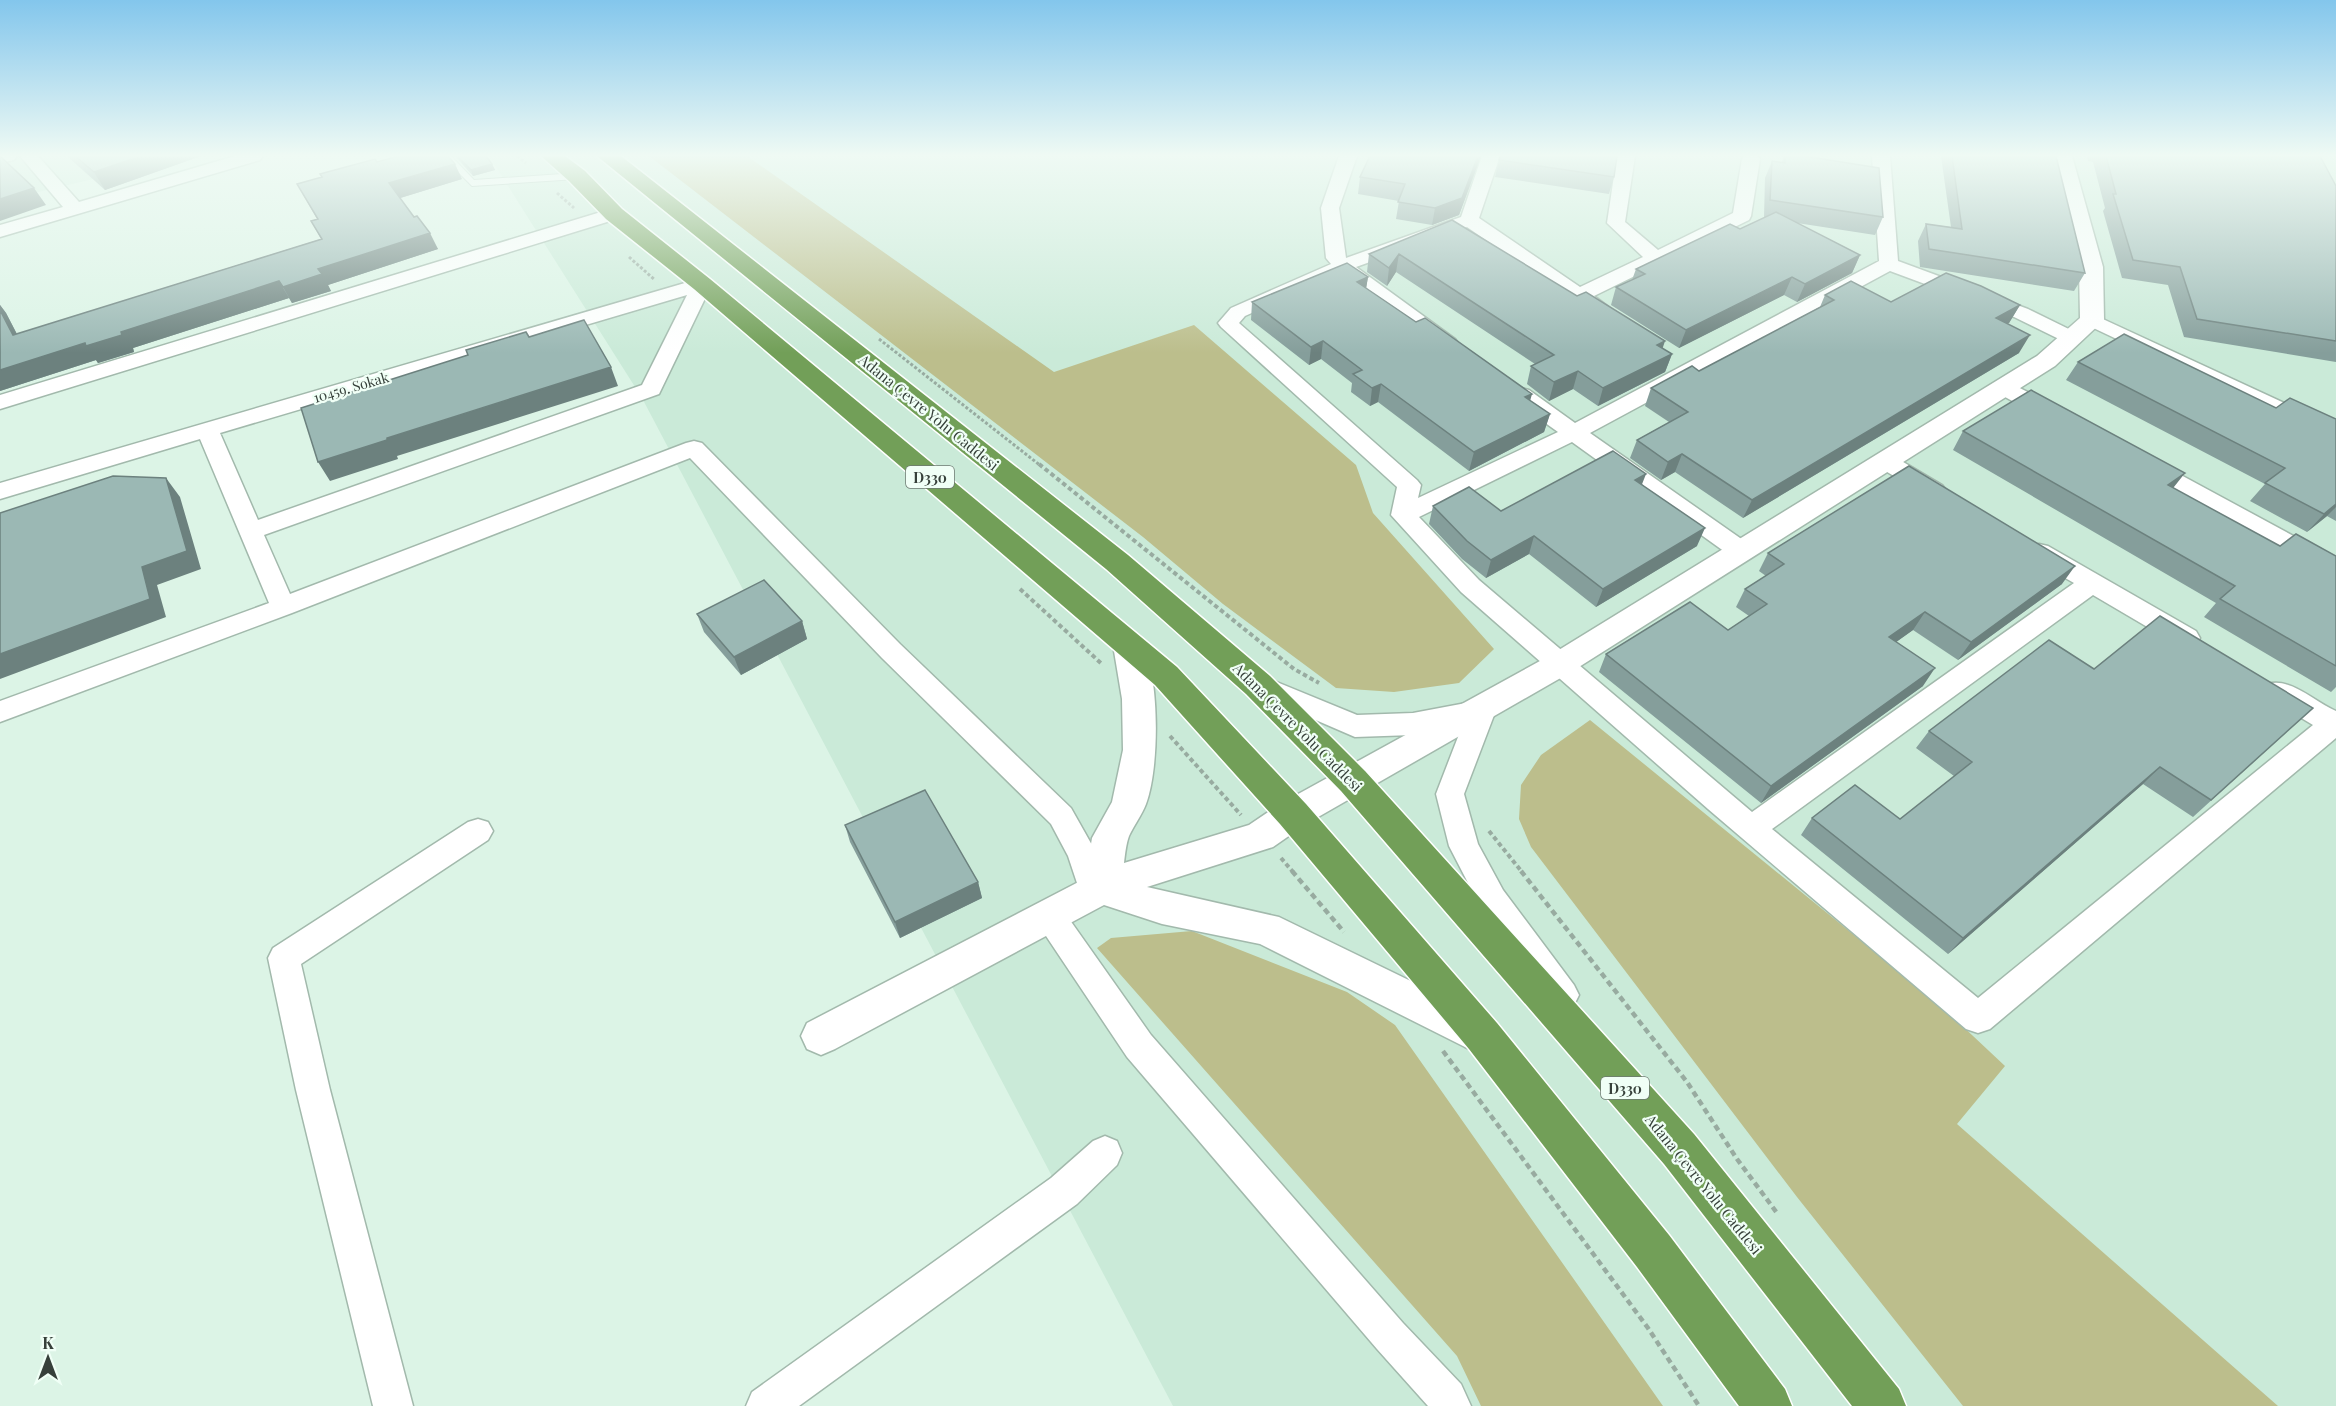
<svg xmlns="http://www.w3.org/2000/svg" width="2336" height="1406" font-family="'Playfair Display',serif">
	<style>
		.built { fill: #caead8 }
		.green { fill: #bcbe8c }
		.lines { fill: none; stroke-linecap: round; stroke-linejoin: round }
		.lane-casing { stroke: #a2b9ac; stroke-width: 2 }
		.street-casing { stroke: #a2b9ac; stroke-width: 3 }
		.secondary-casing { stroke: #a2b9ac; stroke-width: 3 }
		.highway-casing { stroke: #fff; stroke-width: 3 }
		.path-far2 { stroke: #98aba0; stroke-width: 3; stroke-dasharray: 3 2; stroke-linecap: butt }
		.path-far1 { stroke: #98aba0; stroke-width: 4; stroke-dasharray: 4.5 3; stroke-linecap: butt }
		.path { stroke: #98aba0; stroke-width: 4.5; stroke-dasharray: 6 4; stroke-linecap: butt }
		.lane { fill: #fff; fill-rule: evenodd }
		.street { fill: #fff; fill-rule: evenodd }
		.secondary { fill: #fff; fill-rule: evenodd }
		.highway { fill: #729f58; fill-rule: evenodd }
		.wall { fill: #859e9b }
		.shaded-wall { fill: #6c817e }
		.building { fill: #9bb8b4; stroke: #6c817e; stroke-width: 1.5 }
		.labels { text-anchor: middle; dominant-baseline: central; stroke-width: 4.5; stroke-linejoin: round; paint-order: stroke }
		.far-street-label { font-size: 14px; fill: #36403a; stroke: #f0fff6 }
		.shield { fill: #f0fff6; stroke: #6e7972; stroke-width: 1.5 }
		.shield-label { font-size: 14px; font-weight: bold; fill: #36403a }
		.street-label { font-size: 15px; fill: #36403a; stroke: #f0fff6 }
	</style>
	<rect width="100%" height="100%" fill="#dcf4e6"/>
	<!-- built -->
	<path class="built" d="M 0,156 L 191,156 L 0,201 Z
		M 489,156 L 2336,156 L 2336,1406 L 1173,1406 L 642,398 Z"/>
	<!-- green -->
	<path class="green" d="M 649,156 L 747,156 L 1054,372 L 1194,325 L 1356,465 L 1373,513 L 1494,649 L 1459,683 L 1394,692 L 1336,688 L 1223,604 L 1143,537 Z
		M 1590,720 L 1940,1005 L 2005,1066 L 1957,1124 L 2278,1406 L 1963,1406 L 1797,1197 L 1531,847 L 1519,819 L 1521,785 L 1541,755 Z
		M 1192,931 L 1347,992 L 1395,1025 L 1663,1406 L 1481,1406 L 1457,1356 L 1097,948 L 1111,938 Z"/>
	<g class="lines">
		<!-- lane casing -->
		<g class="lane-casing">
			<path id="lane" d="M 442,156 L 451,156 L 474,180 L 577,173 L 581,176 L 577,179 L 472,186 Z"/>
		</g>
		<!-- street casing -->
		<g class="street-casing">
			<path id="street" d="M 0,156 L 17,156 L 14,160 L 0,163 Z
				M 20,156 L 38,156 L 79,202 L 235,156 L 263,156 L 260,160 L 0,237 L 0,225 L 63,207 Z
				M 1339,156 L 1357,156 L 1339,208 L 1346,258 L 1461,217 L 1482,156 L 1500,156 L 1479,218 L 1580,287 L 1643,257 L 1607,223 L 1617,156 L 1635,156 L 1625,222 L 1658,250 L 1733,213 L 1742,159 L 1744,156 L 1758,156 L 1760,159 L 1751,216 L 1749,220 L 1594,296 L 1619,315 L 1616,319 C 1597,324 1587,304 1570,300 L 1567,296 L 1467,227 L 1356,267 L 1455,339 L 1458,343 L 1455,347 L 1448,349 L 1441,347 L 1340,274 L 1245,316 L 1239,323 L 1417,480 L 1421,485 L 1418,498 L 1558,432 L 1513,400 L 1510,395 L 1513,390 L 1521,388 L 1529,390 L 1575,423 L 1879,261 L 1872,156 L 1890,156 L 1898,261 L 2028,309 L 2079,334 L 2082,338 L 2079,342 L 2072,344 L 2065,342 L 2014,317 L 1890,271 L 1590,433 L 1750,545 L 1753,551 L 1750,557 L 1741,559 L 1732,557 L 1572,442 L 1419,517 L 1479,580 L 1752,812 L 2074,583 L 2030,558 L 2027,552 L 2030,546 L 2039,544 L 2048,546 L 2196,631 L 2200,638 L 2196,645 L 2187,647 L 2178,645 L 2093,595 L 1772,829 L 1978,998 L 2313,725 L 2268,698 L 2264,691 L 2268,684 C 2291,677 2316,703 2336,711 L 2336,738 L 1990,1029 L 1978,1033 L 1966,1029 L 1708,809 L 1461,592 L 1391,515 L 1397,487 L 1221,327 L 1218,323 L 1231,308 L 1331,264 L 1326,258 L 1321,208 Z
				M 614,208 L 620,210 L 623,214 L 620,218 L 0,409 L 0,395 Z
				M 702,278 L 709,280 L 712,284 L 659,394 L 264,535 L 290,594 L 686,443 L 694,441 L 702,443 L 900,644 L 1071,808 L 1097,854 L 1109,892 L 1105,901 L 1094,905 L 1083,901 L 1068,856 L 1051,824 L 882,658 L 690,458 L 292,613 L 0,722 L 0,701 L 269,603 L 200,439 L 0,499 L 0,483 ZM 687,295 L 642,385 L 258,520 L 220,433 Z
				M 2092,314 L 2336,427 L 2336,443 L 2085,324 L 2082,320 L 2085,316 Z
				M 2004,380 L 2061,409 L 2064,414 L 2061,419 L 2053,421 L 2045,419 L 1996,392 L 1993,387 L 1996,382 Z
				M 1885,454 L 1893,456 L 1942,485 L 1946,490 L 1942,495 L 1934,498 L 1926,495 L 1877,466 L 1874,461 L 1877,456 Z
				M 2147,459 L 2155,461 L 2336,559 L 2336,579 L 2327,576 L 2139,471 L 2136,466 L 2139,461 Z
				M 1262,676 L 1357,715 L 1413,713 L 1482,700 L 1492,703 L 1496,710 L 1464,794 L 1478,844 L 1503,890 L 1574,985 L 1579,995 L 1574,1005 L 1563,1010 L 1552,1005 L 1481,908 L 1449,846 L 1436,794 L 1463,724 L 1413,735 L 1355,737 L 1253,693 L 1249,686 L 1253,679 Z
				M 478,819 L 488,822 L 493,831 L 488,840 L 301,964 L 330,1090 L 413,1406 L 373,1406 L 296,1090 L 268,958 L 273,948 L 468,822 Z
				M 1049,902 L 1060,906 L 1151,1035 L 1403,1323 L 1461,1384 L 1471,1406 L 1428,1406 L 1377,1349 L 1127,1057 L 1038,924 L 1034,915 L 1038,906 Z
				M 1105,1136 L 1117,1141 L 1122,1153 L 1117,1165 L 1077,1204 L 799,1406 L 746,1406 L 752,1392 L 1051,1178 L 1093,1141 Z"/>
		</g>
		<!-- secondary casing -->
		<g class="secondary-casing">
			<path id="secondary" d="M 2050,156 L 2072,156 L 2103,267 L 2104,320 L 2055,366 L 1571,672 L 1306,824 L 1273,847 L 1147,887 L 1279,917 L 1493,1021 L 1499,1034 L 1493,1047 L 1479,1053 L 1465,1047 L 1260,944 L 1162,924 L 1104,905 L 835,1049 L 821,1055 L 807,1049 L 801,1036 L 807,1023 L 1090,876 L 1087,868 L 1092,838 L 1112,802 L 1123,750 L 1122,699 L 1113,645 L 1118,637 L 1129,633 L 1140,637 C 1160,671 1160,767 1146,804 C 1142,815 1134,825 1129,836 C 1126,844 1125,855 1124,863 L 1249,825 L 1280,804 L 1549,656 L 2037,356 L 2080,318 L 2079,267 Z"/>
		</g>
		<!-- highway casing -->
		<g class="highway-casing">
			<path id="highway" d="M 541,156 L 565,156 L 585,171 L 622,209 L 710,279 L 1177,667 L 1306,804 L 1497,1023 L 1669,1235 L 1785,1389 L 1792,1406 L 1739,1406 L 1637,1267 L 1469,1049 L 1280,824 L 1155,685 L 694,289 L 606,219 L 569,181 Z
				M 597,156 L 621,156 L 1128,555 L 1270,676 L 1365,771 L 1694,1134 L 1899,1389 L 1906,1406 L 1852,1406 L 1664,1164 L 1341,791 L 1246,694 L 1106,569 Z"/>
		</g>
		<!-- path-far2 -->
		<path class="path-far2" d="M 517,156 L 526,163
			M 557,193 L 574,208
			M 629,257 L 655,280
			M 879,339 L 1041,466"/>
		<!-- path-far1 -->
		<path class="path-far1" d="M 1039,464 L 1294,669 L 1319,683
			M 1020,589 L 1103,665
			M 1170,736 L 1241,815
			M 1489,831 L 1522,872
			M 1281,858 L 1293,872"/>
		<!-- path -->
		<path class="path" d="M 1292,871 L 1344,932
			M 1521,871 L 1687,1082 L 1737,1159 L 1777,1213
			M 1443,1051 L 1648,1328 L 1699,1406"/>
		<!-- lane -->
		<use href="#lane" class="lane"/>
		<!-- street -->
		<use href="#street" class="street"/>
		<!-- secondary -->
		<use href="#secondary" class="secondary"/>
		<!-- highway -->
		<use href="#highway" class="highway"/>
	</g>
	<!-- wall -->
	<path class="wall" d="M 67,156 L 201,156 L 105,190 Z
		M 455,156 L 486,156 L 492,164 L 495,170 L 473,176 Z
		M 1370,156 L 1481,156 L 1459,215 L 1432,225 L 1396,219 L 1399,201 L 1358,194 L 1360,177 Z
		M 1500,156 L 1614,177 L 1609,194 L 1495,177 Z
		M 1784,156 L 1804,156 L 1883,217 L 1875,235 L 1797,223 L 1860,255 L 1852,273 L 1797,302 L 1784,295 L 1679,348 L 1611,305 L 1616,287 L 1632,280 L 1636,269 L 1740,229 L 1764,218 L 1765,178 L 1772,161 L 1782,162 Z
		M 1941,156 L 2056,156 L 2085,273 L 2074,291 L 1920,267 L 1918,241 L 1926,224 L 1951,227 Z
		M 2087,156 L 2320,156 L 2336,186 L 2336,362 L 2184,337 L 2168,285 L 2122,278 L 2103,211 L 2105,208 L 2093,162 L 2088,161 Z
		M 462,179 L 400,198 L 438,249 L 328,285 L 331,291 L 292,303 L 289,298 L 133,348 L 134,352 L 98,363 L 96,360 L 0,391 L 0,305 L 6,313 L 17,334 L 321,239 L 311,221 L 317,219 L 297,184 Z
		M 1452,220 L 1672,354 L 1665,372 L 1598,406 L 1573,389 L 1549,401 L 1527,384 L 1531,366 L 1535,364 L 1396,272 L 1387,286 L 1367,272 L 1369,254 Z
		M 1368,277 L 1366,288 L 1550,414 L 1544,432 L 1469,471 L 1378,402 L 1370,406 L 1351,392 L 1352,383 L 1321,359 L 1309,365 L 1251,320 L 1252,302 Z
		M 1825,295 L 1891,302 L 2020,305 L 2009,323 L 2007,324 L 2019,353 L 1743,518 L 1675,472 L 1661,480 L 1630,458 L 1637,440 L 1669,422 L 1645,406 L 1651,388 L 1699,371 L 1820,307 Z
		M 2078,362 L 2276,408 L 2336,419 L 2336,521 L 2327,516 L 2307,532 L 2250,501 L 2265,484 L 2066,380 Z
		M 1963,431 L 2173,488 L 2280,546 L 2336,556 L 2336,687 L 2331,692 L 2204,617 L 2216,603 L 1953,450 Z
		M 1642,484 L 1697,546 L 1596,607 L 1529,554 L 1486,578 L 1462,559 L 1429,524 L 1433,506 L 1501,511 Z
		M 1768,553 L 2062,584 L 1958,660 L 1913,630 L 1896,642 L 1923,686 L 1761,803 L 1599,672 L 1606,654 L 1728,630 L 1749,616 L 1736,607 L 1745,589 L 1766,576 L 1759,571 Z
		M 697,614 L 802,621 L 807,639 L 741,675 L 704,632 Z
		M 2094,669 L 2313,708 L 2193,817 L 2143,784 L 1948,954 L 1801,835 L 1812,818 L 1900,819 L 1954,776 L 1916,748 L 1929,731 Z
		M 845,825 L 978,882 L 982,898 L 900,938 L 850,842 Z"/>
	<!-- shaded-wall -->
	<path class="shaded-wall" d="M 141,156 L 201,156 L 105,190 L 94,172 Z
		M 1478,156 L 1481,156 L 1459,215 L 1432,225 L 1435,208 Z
		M 455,164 L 462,179 L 397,199 L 389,183 Z
		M 492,164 L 495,170 L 473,176 L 471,170 Z
		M 34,188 L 46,205 L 0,221 L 0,199 Z
		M 430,233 L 438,249 L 328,285 L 331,291 L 292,303 L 283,287 L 318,269 Z
		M 1399,254 L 1396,272 L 1387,286 L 1389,268 Z
		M 1860,255 L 1852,273 L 1797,302 L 1805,284 Z
		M 1368,277 L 1365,295 L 1357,282 Z
		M 1792,277 L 1784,295 L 1679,348 L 1686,330 Z
		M 279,281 L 289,298 L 133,348 L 134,352 L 98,363 L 96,360 L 0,391 L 0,370 Z
		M 0,305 L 6,313 L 26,352 L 13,335 L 0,310 Z
		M 2020,305 L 2009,323 L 1986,336 L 1996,318 Z
		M 2030,335 L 2019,353 L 1743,518 L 1752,500 Z
		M 1323,341 L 1321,359 L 1309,365 L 1311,347 Z
		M 1665,341 L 1659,359 L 1657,345 Z
		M 1672,354 L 1665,372 L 1598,406 L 1603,388 Z
		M 611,367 L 618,386 L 397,456 L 398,459 L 330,481 L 318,462 L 387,438 Z
		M 1578,371 L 1573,389 L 1549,401 L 1554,382 Z
		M 1381,384 L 1378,402 L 1370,406 L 1372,388 Z
		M 1532,394 L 1527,412 L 1525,397 Z
		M 1550,414 L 1544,432 L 1469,471 L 1474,452 Z
		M 1682,454 L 1675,472 L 1661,480 L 1668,462 Z
		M 2185,473 L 2170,492 L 2168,485 Z
		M 1646,474 L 1639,492 L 1635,480 Z
		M 166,478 L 180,497 L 201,569 L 157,585 L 166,617 L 0,679 L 0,654 L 142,567 Z
		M 2336,504 L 2336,507 L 2327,516 L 2307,532 L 2324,514 Z
		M 1705,528 L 1697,546 L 1596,607 L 1603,589 Z
		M 1534,536 L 1529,554 L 1486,578 L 1491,560 Z
		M 2075,566 L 2062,584 L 1958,660 L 1971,642 Z
		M 1925,612 L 1913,630 L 1878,655 L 1889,637 Z
		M 802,621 L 807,639 L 741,675 L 734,657 Z
		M 1935,668 L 1923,686 L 1761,803 L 1771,786 Z
		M 2160,767 L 2143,784 L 1948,954 L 1963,938 Z
		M 978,882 L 982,898 L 900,938 L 895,922 Z"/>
	<!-- building -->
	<path class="building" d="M 0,156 L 34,188 L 0,199 Z
		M 75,156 L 141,156 L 94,172 Z
		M 399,156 L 448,156 L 455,164 L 389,183 L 414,217 L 417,216 L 430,233 L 318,269 L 322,274 L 283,287 L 279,281 L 121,332 L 122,335 L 86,346 L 85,343 L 0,370 L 0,310 L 13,335 L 322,239 L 311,221 L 318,219 L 297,184 L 322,177 L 320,174 L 375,159 L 377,162 Z
		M 457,156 L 486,156 L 492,164 L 471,170 Z
		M 1370,156 L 1478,156 L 1462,198 L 1435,208 L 1398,202 L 1405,184 L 1360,177 Z
		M 1500,156 L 1617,156 L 1614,177 L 1499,160 Z
		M 1785,156 L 1804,156 L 1879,168 L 1883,217 L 1770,200 L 1772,161 L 1785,163 Z
		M 1952,156 L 2056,156 L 2085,273 L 1929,249 L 1926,224 L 1962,229 Z
		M 2106,156 L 2320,156 L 2336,186 L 2336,341 L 2197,319 L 2180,267 L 2133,260 L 2113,194 L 2116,194 Z
		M 1776,212 L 1860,255 L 1805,284 L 1792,277 L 1686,330 L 1616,287 L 1645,274 L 1636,269 L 1730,224 L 1740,229 Z
		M 1452,220 L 1577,296 L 1586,292 L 1665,341 L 1657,345 L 1672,354 L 1603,388 L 1578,371 L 1554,382 L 1531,366 L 1554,355 L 1399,254 L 1389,268 L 1369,254 Z
		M 1347,263 L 1368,277 L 1357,282 L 1416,322 L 1425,318 L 1532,394 L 1525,397 L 1550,414 L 1474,452 L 1381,384 L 1372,388 L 1353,374 L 1362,370 L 1323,341 L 1311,347 L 1252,302 Z
		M 1946,273 L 1981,286 L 2020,305 L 1996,318 L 2030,335 L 1752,500 L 1682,454 L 1668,462 L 1637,440 L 1688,412 L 1651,388 L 1692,366 L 1699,371 L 1834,300 L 1825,295 L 1851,281 L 1891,302 Z
		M 584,320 L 611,367 L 387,438 L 387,440 L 318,462 L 301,408 L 468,355 L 466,350 L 526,332 L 529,337 Z
		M 2124,334 L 2276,408 L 2290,398 L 2336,419 L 2336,504 L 2324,514 L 2265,483 L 2285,468 L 2078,362 Z
		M 2031,390 L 2185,473 L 2168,485 L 2280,546 L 2296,534 L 2336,556 L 2336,666 L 2220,599 L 2235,586 L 1963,431 Z
		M 1613,451 L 1646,474 L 1635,480 L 1705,528 L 1603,589 L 1534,536 L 1491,560 L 1467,541 L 1433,506 L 1469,487 L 1501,511 Z
		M 1909,466 L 2075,566 L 1971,642 L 1925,612 L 1889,637 L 1935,668 L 1771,786 L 1606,654 L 1690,602 L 1728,630 L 1767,604 L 1745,589 L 1784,564 L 1768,553 Z
		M 113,476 L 166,478 L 187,551 L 142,567 L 150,599 L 0,654 L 0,513 Z
		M 764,580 L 802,621 L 734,657 L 697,614 Z
		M 2160,616 L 2313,708 L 2211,800 L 2160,767 L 1963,938 L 1812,818 L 1855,785 L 1900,819 L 1972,762 L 1929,731 L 2049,640 L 2094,669 Z
		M 925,790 L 978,882 L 895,922 L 845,825 Z"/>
	<!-- sky -->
	<linearGradient id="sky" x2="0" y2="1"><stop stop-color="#83c6ec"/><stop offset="0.44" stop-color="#effaf4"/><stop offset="1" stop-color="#effaf4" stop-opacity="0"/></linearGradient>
	<rect width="2336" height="353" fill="url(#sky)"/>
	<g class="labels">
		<!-- far-street labels -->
		<g class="far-street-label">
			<text transform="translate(351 387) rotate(-16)">10459. Sokak</text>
		</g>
		<!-- shield labels -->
		<g class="shield">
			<rect x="906" y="466" width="48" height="22" rx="4.5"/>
			<rect x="1601" y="1077" width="48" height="22" rx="4.5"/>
		</g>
		<g class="shield-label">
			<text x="930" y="477">D330</text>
			<text x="1625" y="1088">D330</text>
		</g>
		<!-- street labels -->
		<g class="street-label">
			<text transform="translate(929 412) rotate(39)">Adana Çevre Yolu Caddesi</text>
			<text transform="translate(1298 727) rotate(45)">Adana Çevre Yolu Caddesi</text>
			<text transform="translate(1704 1184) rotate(51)">Adana Çevre Yolu Caddesi</text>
		</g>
	</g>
	<!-- north arrow -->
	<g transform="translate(48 1358)" stroke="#f0fff6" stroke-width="4.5" paint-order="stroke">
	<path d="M0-4.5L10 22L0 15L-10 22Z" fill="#36403a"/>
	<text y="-9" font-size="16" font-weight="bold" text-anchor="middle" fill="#36403a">K</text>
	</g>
</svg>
